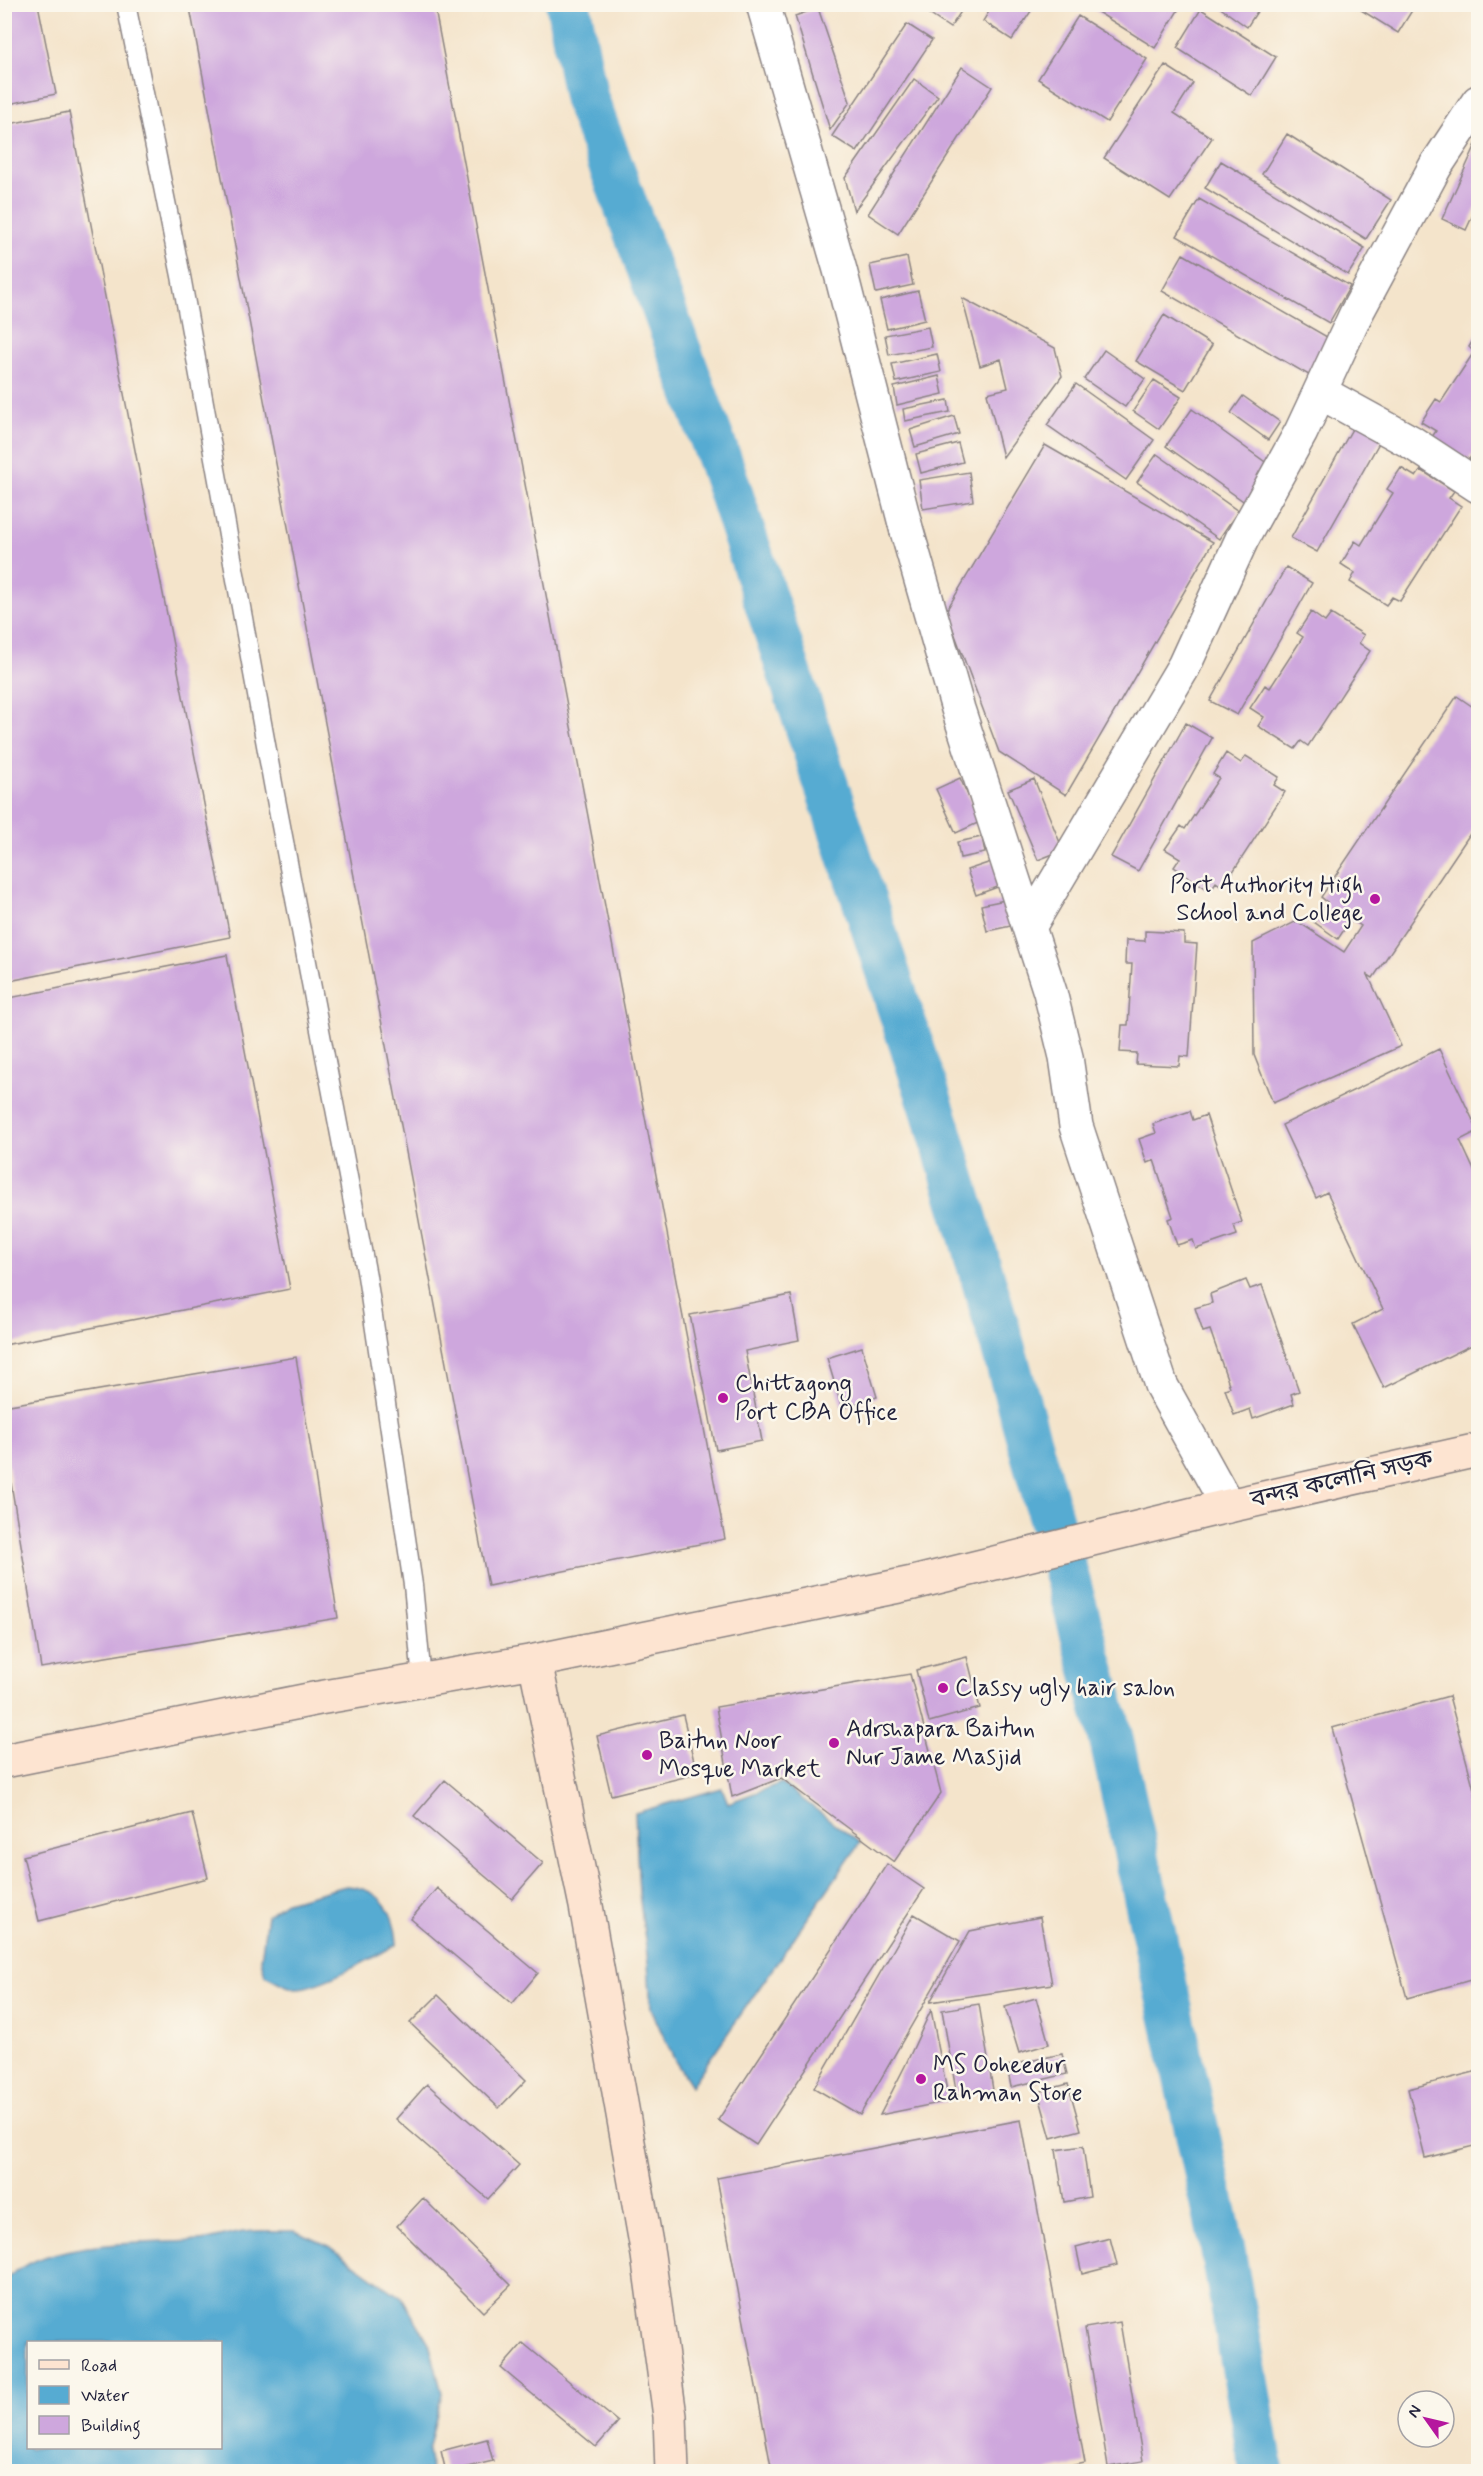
<svg xmlns="http://www.w3.org/2000/svg" width="1483" height="2476" font-family="Mynerve,'Noto Sans Bengali',sans-serif">
	<style>
		.water { fill: #56abd2; stroke: #3c6686; stroke-width: 1.5; fill-rule: evenodd }
		.lines { fill: none; stroke-linecap: round; stroke-linejoin: round }
		.canal { stroke: #56abd2; stroke-width: 45 }
		.building { fill: #cea7dd }
		.lane-casing { stroke: #8b8383; stroke-width: 21 }
		.street-casing { stroke: #8b8383; stroke-width: 36 }
		.secondary-casing { stroke: #8b8383; stroke-width: 36 }
		.lane { stroke: #fff; stroke-width: 18 }
		.street { stroke: #fff; stroke-width: 33 }
		.secondary { stroke: #fde4d1; stroke-width: 33 }
		.poi-dot { fill: #b5179e; stroke: #fbf7ec; stroke-width: 2 }
		.labels { text-anchor: middle; dominant-baseline: central; stroke-width: 5; stroke-linejoin: round; paint-order: stroke }
		.poi-label { font-size: 24px; fill: #22223b; stroke: #fbf7ec; text-anchor: start }
		.street-label { font-size: 24px; fill: #22223b; stroke: #fbf7ec }
	</style>
	<rect width="100%" height="100%" fill="#fbf7ec"/>
	<filter id="ink" filterUnits="userSpaceOnUse"><feTurbulence type="fractalNoise" baseFrequency=".0167" numOctaves="2"/><feDisplacementMap in="SourceGraphic" scale="12" xChannelSelector="R" yChannelSelector="G"/><feConvolveMatrix kernelMatrix="1 2 1 2 8 2 1 2 1" color-interpolation-filters="sRGB"/></filter>
	<filter id="wash" filterUnits="userSpaceOnUse"><feTurbulence type="fractalNoise" baseFrequency=".008" numOctaves="4" result="noise"/><feDisplacementMap in="SourceGraphic" scale="24" xChannelSelector="R" yChannelSelector="G"/><feGaussianBlur stdDeviation="1.35" result="paint"/><feColorMatrix in="noise" values="0 0 0 0 0 0 0 0 0 0 0 0 0 0 0 0 0 1.4 0 .05"/><feComposite in="paint" operator="in"/></filter>
	<g filter="url(#wash)">
		<rect width="100%" height="100%" fill="#f4e4cb"/>
		<!-- water -->
		<path class="water" d="M 781,1783 L 860,1843 L 691,2086 L 675,2061 L 651,2009 L 648,1963 L 639,1893 L 635,1813 L 722,1788 L 728,1803 Z
			M 346,1886 C 381,1888 395,1910 397,1944 C 378,1955 316,1990 295,1988 C 286,1988 274,1979 265,1975 L 261,1960 L 267,1915 L 286,1902 Z
			M 295,2231 L 329,2246 L 403,2299 L 429,2343 L 442,2393 L 428,2450 L 431,2471 L 5,2471 L 4,2281 C 47,2238 142,2244 199,2241 C 214,2240 229,2234 244,2232 C 260,2230 278,2231 295,2231 ZM 28,2342 L 220,2342 L 220,2448 L 28,2448 Z"/>
		<g class="lines">
			<!-- canal -->
			<path class="canal" d="M 568,4 L 586,98 L 721,464 L 939,1129 L 1001,1340 L 1108,1725 L 1222,2245 L 1262,2472"/>
		</g>
		<g id="blocks">
			<!-- building -->
			<path class="building" d="M 4,4 L 38,4 L 56,94 L 4,105 Z
				M 207,4 L 434,4 L 725,1539 L 488,1586 L 190,8 Z
				M 922,4 L 966,4 L 950,28 L 920,8 Z
				M 1090,4 L 1182,4 L 1155,48 L 1088,6 Z
				M 1215,4 L 1262,4 L 1247,27 Z
				M 1365,4 L 1416,4 L 1398,33 L 1361,10 Z
				M 993,5 L 1035,5 L 1012,40 L 983,21 Z
				M 818,8 L 850,102 L 830,130 L 795,16 Z
				M 1201,9 L 1276,57 L 1252,96 L 1177,48 Z
				M 1078,16 L 1147,59 L 1107,122 L 1038,79 Z
				M 907,24 L 932,40 L 857,152 L 832,136 Z
				M 1165,65 L 1193,83 L 1174,113 L 1212,138 L 1170,200 L 1104,158 Z
				M 962,67 L 992,87 L 898,234 L 868,214 Z
				M 914,79 L 938,96 L 854,211 L 845,178 Z
				M 69,112 L 230,937 L 4,982 L 4,125 Z
				M 1287,134 L 1391,200 L 1366,239 L 1262,174 Z
				M 1478,140 L 1478,204 L 1466,230 L 1442,219 Z
				M 1221,161 L 1365,248 L 1348,275 L 1205,188 Z
				M 1199,199 L 1350,286 L 1329,323 L 1177,236 Z
				M 1183,254 L 1334,341 L 1314,378 L 1162,291 Z
				M 907,257 L 913,285 L 876,293 L 870,265 Z
				M 918,291 L 925,320 L 887,329 L 880,300 Z
				M 962,298 L 1055,348 L 1062,376 L 1003,457 L 987,393 L 1008,388 L 1001,359 L 980,366 Z
				M 1164,315 L 1212,345 L 1185,390 L 1136,361 Z
				M 928,327 L 932,347 L 889,355 L 885,335 Z
				M 1478,332 L 1478,459 L 1472,455 L 1466,464 L 1430,440 L 1436,431 L 1421,422 L 1436,399 L 1441,402 L 1474,352 L 1469,347 Z
				M 1104,350 L 1145,379 L 1125,407 L 1084,379 Z
				M 937,354 L 941,372 L 896,382 L 892,364 Z
				M 939,376 L 943,394 L 897,405 L 894,387 Z
				M 1154,380 L 1181,397 L 1159,429 L 1133,411 Z
				M 1076,384 L 1154,440 L 1126,480 L 1047,425 Z
				M 1243,396 L 1280,422 L 1268,440 L 1231,413 Z
				M 948,400 L 950,412 L 905,421 L 903,409 Z
				M 1366,404 L 1392,420 L 1317,552 L 1291,538 Z
				M 1192,409 L 1272,467 L 1246,503 L 1166,446 Z
				M 954,416 L 959,434 L 915,447 L 910,430 Z
				M 958,443 L 963,462 L 921,473 L 916,454 Z
				M 1045,445 L 1213,542 L 1066,795 L 999,752 L 946,611 Z
				M 1157,454 L 1238,511 L 1219,539 L 1137,482 Z
				M 1401,468 L 1416,477 L 1421,470 L 1454,491 L 1449,498 L 1461,506 L 1400,601 L 1392,597 L 1386,605 L 1350,582 L 1355,573 L 1341,564 L 1355,541 L 1361,545 L 1393,493 L 1387,489 Z
				M 969,472 L 973,501 L 923,509 L 919,480 Z
				M 1286,567 L 1312,583 L 1237,715 L 1210,701 Z
				M 1311,612 L 1325,622 L 1331,614 L 1364,635 L 1359,643 L 1370,651 L 1308,746 L 1301,741 L 1295,749 L 1258,726 L 1264,717 L 1250,708 L 1265,685 L 1270,688 L 1303,637 L 1297,633 Z
				M 1457,696 L 1476,709 L 1478,705 L 1478,822 L 1373,978 L 1368,975 L 1401,1046 L 1273,1103 L 1254,1055 L 1253,943 L 1297,921 L 1344,952 L 1361,926 L 1351,919 L 1338,939 L 1314,922 L 1327,902 L 1321,897 Z
				M 1186,723 L 1212,738 L 1138,871 L 1111,857 Z
				M 1226,753 L 1241,763 L 1246,756 L 1279,777 L 1274,785 L 1285,792 L 1223,887 L 1216,882 L 1210,891 L 1174,867 L 1180,858 L 1165,849 L 1181,826 L 1185,829 L 1219,778 L 1213,774 Z
				M 960,778 L 980,822 L 956,833 L 936,789 Z
				M 1034,779 L 1063,850 L 1038,860 L 1008,790 Z
				M 982,837 L 985,853 L 960,858 L 957,842 Z
				M 994,861 L 1003,885 L 976,895 L 967,870 Z
				M 1005,900 L 1011,926 L 987,931 L 981,905 Z
				M 1145,931 L 1184,933 L 1184,943 L 1197,944 L 1189,1057 L 1180,1056 L 1179,1066 L 1136,1064 L 1137,1053 L 1120,1052 L 1122,1025 L 1128,1025 L 1132,964 L 1125,964 L 1126,940 L 1145,941 Z
				M 227,955 L 290,1289 L 4,1345 L 4,999 Z
				M 1439,1049 L 1478,1131 L 1460,1140 L 1478,1179 L 1478,1342 L 1384,1388 L 1353,1324 L 1383,1309 L 1327,1192 L 1316,1198 L 1282,1125 Z
				M 1190,1111 L 1193,1120 L 1206,1115 L 1242,1222 L 1234,1225 L 1237,1235 L 1196,1249 L 1193,1240 L 1177,1245 L 1168,1219 L 1173,1217 L 1154,1160 L 1147,1163 L 1139,1139 L 1156,1133 L 1153,1124 Z
				M 1246,1280 L 1250,1289 L 1262,1285 L 1299,1391 L 1291,1394 L 1294,1404 L 1253,1419 L 1250,1409 L 1234,1415 L 1225,1389 L 1230,1387 L 1210,1330 L 1203,1332 L 1195,1308 L 1212,1303 L 1210,1294 Z
				M 791,1295 L 799,1340 L 745,1351 L 762,1441 L 716,1450 L 690,1315 Z
				M 862,1347 L 877,1397 L 842,1408 L 827,1358 Z
				M 296,1357 L 338,1618 L 41,1668 L 4,1440 L 4,1406 Z
				M 967,1657 L 980,1708 L 929,1722 L 916,1670 Z
				M 910,1674 L 941,1793 L 894,1862 L 781,1778 L 732,1797 L 716,1707 Z
				M 1449,1696 L 1478,1804 L 1478,1978 L 1407,1998 L 1332,1728 Z
				M 683,1715 L 697,1774 L 611,1795 L 597,1736 Z
				M 445,1780 L 543,1863 L 512,1899 L 414,1816 Z
				M 192,1813 L 208,1878 L 39,1921 L 23,1856 Z
				M 887,1864 L 924,1889 L 756,2145 L 718,2120 Z
				M 437,1888 L 538,1973 L 512,2004 L 411,1919 Z
				M 914,1914 L 960,1941 L 860,2115 L 814,2088 Z
				M 1040,1917 L 1052,1984 L 930,2002 L 970,1931 Z
				M 438,1995 L 526,2080 L 499,2108 L 410,2023 Z
				M 1036,1998 L 1049,2044 L 1019,2053 L 1005,2007 Z
				M 979,2004 L 993,2090 L 957,2096 L 942,2010 Z
				M 931,2010 L 949,2101 L 880,2115 L 905,2066 Z
				M 1062,2054 L 1067,2074 L 1011,2087 L 1007,2066 Z
				M 1478,2071 L 1478,2145 L 1425,2158 L 1408,2089 Z
				M 427,2084 L 519,2165 L 488,2199 L 396,2119 Z
				M 1068,2084 L 1081,2130 L 1051,2138 L 1038,2092 Z
				M 1021,2120 L 1085,2463 L 1042,2472 L 772,2472 L 717,2178 Z
				M 1083,2146 L 1090,2197 L 1064,2202 L 1056,2150 Z
				M 423,2198 L 511,2285 L 483,2312 L 397,2226 Z
				M 1110,2238 L 1117,2265 L 1082,2274 L 1076,2247 Z
				M 1120,2322 L 1143,2461 L 1108,2467 L 1085,2328 Z
				M 523,2343 L 618,2422 L 596,2447 L 501,2368 Z
				M 487,2439 L 493,2461 L 446,2472 L 441,2451 Z"/>
		</g>
	</g>
	<g filter="url(#ink)">
		<use href="#blocks" fill-opacity="0" stroke="#8b8383" stroke-width="1.5"/>
		<g class="lines">
			<!-- lane casing -->
			<g class="lane-casing">
				<path id="lane" d="M 126,4 L 181,276 L 274,789 L 367,1276 L 413,1585 L 422,1680"/>
			</g>
			<!-- street casing -->
			<g class="street-casing">
				<path id="street" d="M 763,4 L 840,270 L 906,528 L 958,709 L 1050,992 L 1066,1057 L 1076,1126 L 1161,1385 L 1228,1506
					M 1320,392 L 1411,442 L 1478,486
					M 1029,927 L 1184,666 L 1242,539 L 1301,432 L 1356,314 L 1435,167 L 1478,102"/>
			</g>
			<!-- secondary casing -->
			<g class="secondary-casing">
				<path id="secondary" d="M 535,1661 L 586,1906 L 648,2255 L 670,2416 L 672,2472
					M 4,1761 L 319,1698 L 535,1661 L 913,1583 L 1206,1511 L 1478,1450"/>
			</g>
			<!-- lane -->
			<use href="#lane" class="lane"/>
			<!-- street -->
			<use href="#street" class="street"/>
			<!-- secondary -->
			<use href="#secondary" class="secondary"/>
		</g>
	</g>
	<!-- markers -->
	<g class="poi-dot">
		<circle cx="1375" cy="899" r="6"/>
		<circle cx="723" cy="1398" r="6"/>
		<circle cx="943" cy="1688" r="6"/>
		<circle cx="834" cy="1743" r="6"/>
		<circle cx="647" cy="1755" r="6"/>
		<circle cx="921" cy="2079" r="6"/>
	</g>
	<g class="labels">
		<!-- poi labels -->
		<g class="poi-label">
			<text x="1363" y="885" text-anchor="end">Port Authority High<tspan x="1363" dy="28">School and College</tspan></text>
			<text x="735" y="1384">Chittagong<tspan x="735" dy="28">Port CBA Office</tspan></text>
			<text x="955" y="1688">Classy ugly hair salon</text>
			<text x="846" y="1729">Adrshapara Baitun<tspan x="846" dy="28">Nur Jame Masjid</tspan></text>
			<text x="659" y="1741">Baitun Noor<tspan x="659" dy="28">Mosque Market</tspan></text>
			<text x="933" y="2065">MS Ooheedur<tspan x="933" dy="28">Rahman Store</tspan></text>
		</g>
		<!-- street labels -->
		<g class="street-label">
			<text transform="translate(1342 1480) rotate(-13)">বন্দর কলোনি সড়ক</text>
		</g>
	</g>
	<!-- margin -->
	<rect width="1483" height="2476" fill="none" stroke="#fbf7ec" stroke-width="24"/>
	<!-- legend -->
	<rect x="27" y="2341" width="195" height="108" fill="#fbf7ec" stroke="#a4a2a5" stroke-width="1.5"/>
	<rect x="39" y="2360" width="30" height="9" fill="#fde4d1" stroke="#a4a2a5" stroke-width="1.5"/>
	<text x="81" y="2371" font-size="18" fill="#22223b">Road</text>
	<rect x="39" y="2386" width="30" height="18" fill="#56abd2" stroke="#a4a2a5" stroke-width="1.5"/>
	<text x="81" y="2401" font-size="18" fill="#22223b">Water</text>
	<rect x="39" y="2416" width="30" height="18" fill="#cea7dd" stroke="#a4a2a5" stroke-width="1.5"/>
	<text x="81" y="2431" font-size="18" fill="#22223b">Building</text>
	<!-- north arrow -->
	<g transform="translate(1426 2419) rotate(304)"><circle r="28" fill="#fbf7ec" stroke="#a4a2a5" stroke-width="1.5"/>
	<path d="M0-4.5L10 22L0 15L-10 22Z" fill="#b5179e"/>
	<text y="-9" font-size="16" font-weight="bold" text-anchor="middle" fill="#22223b">N</text>
	</g>
</svg>
